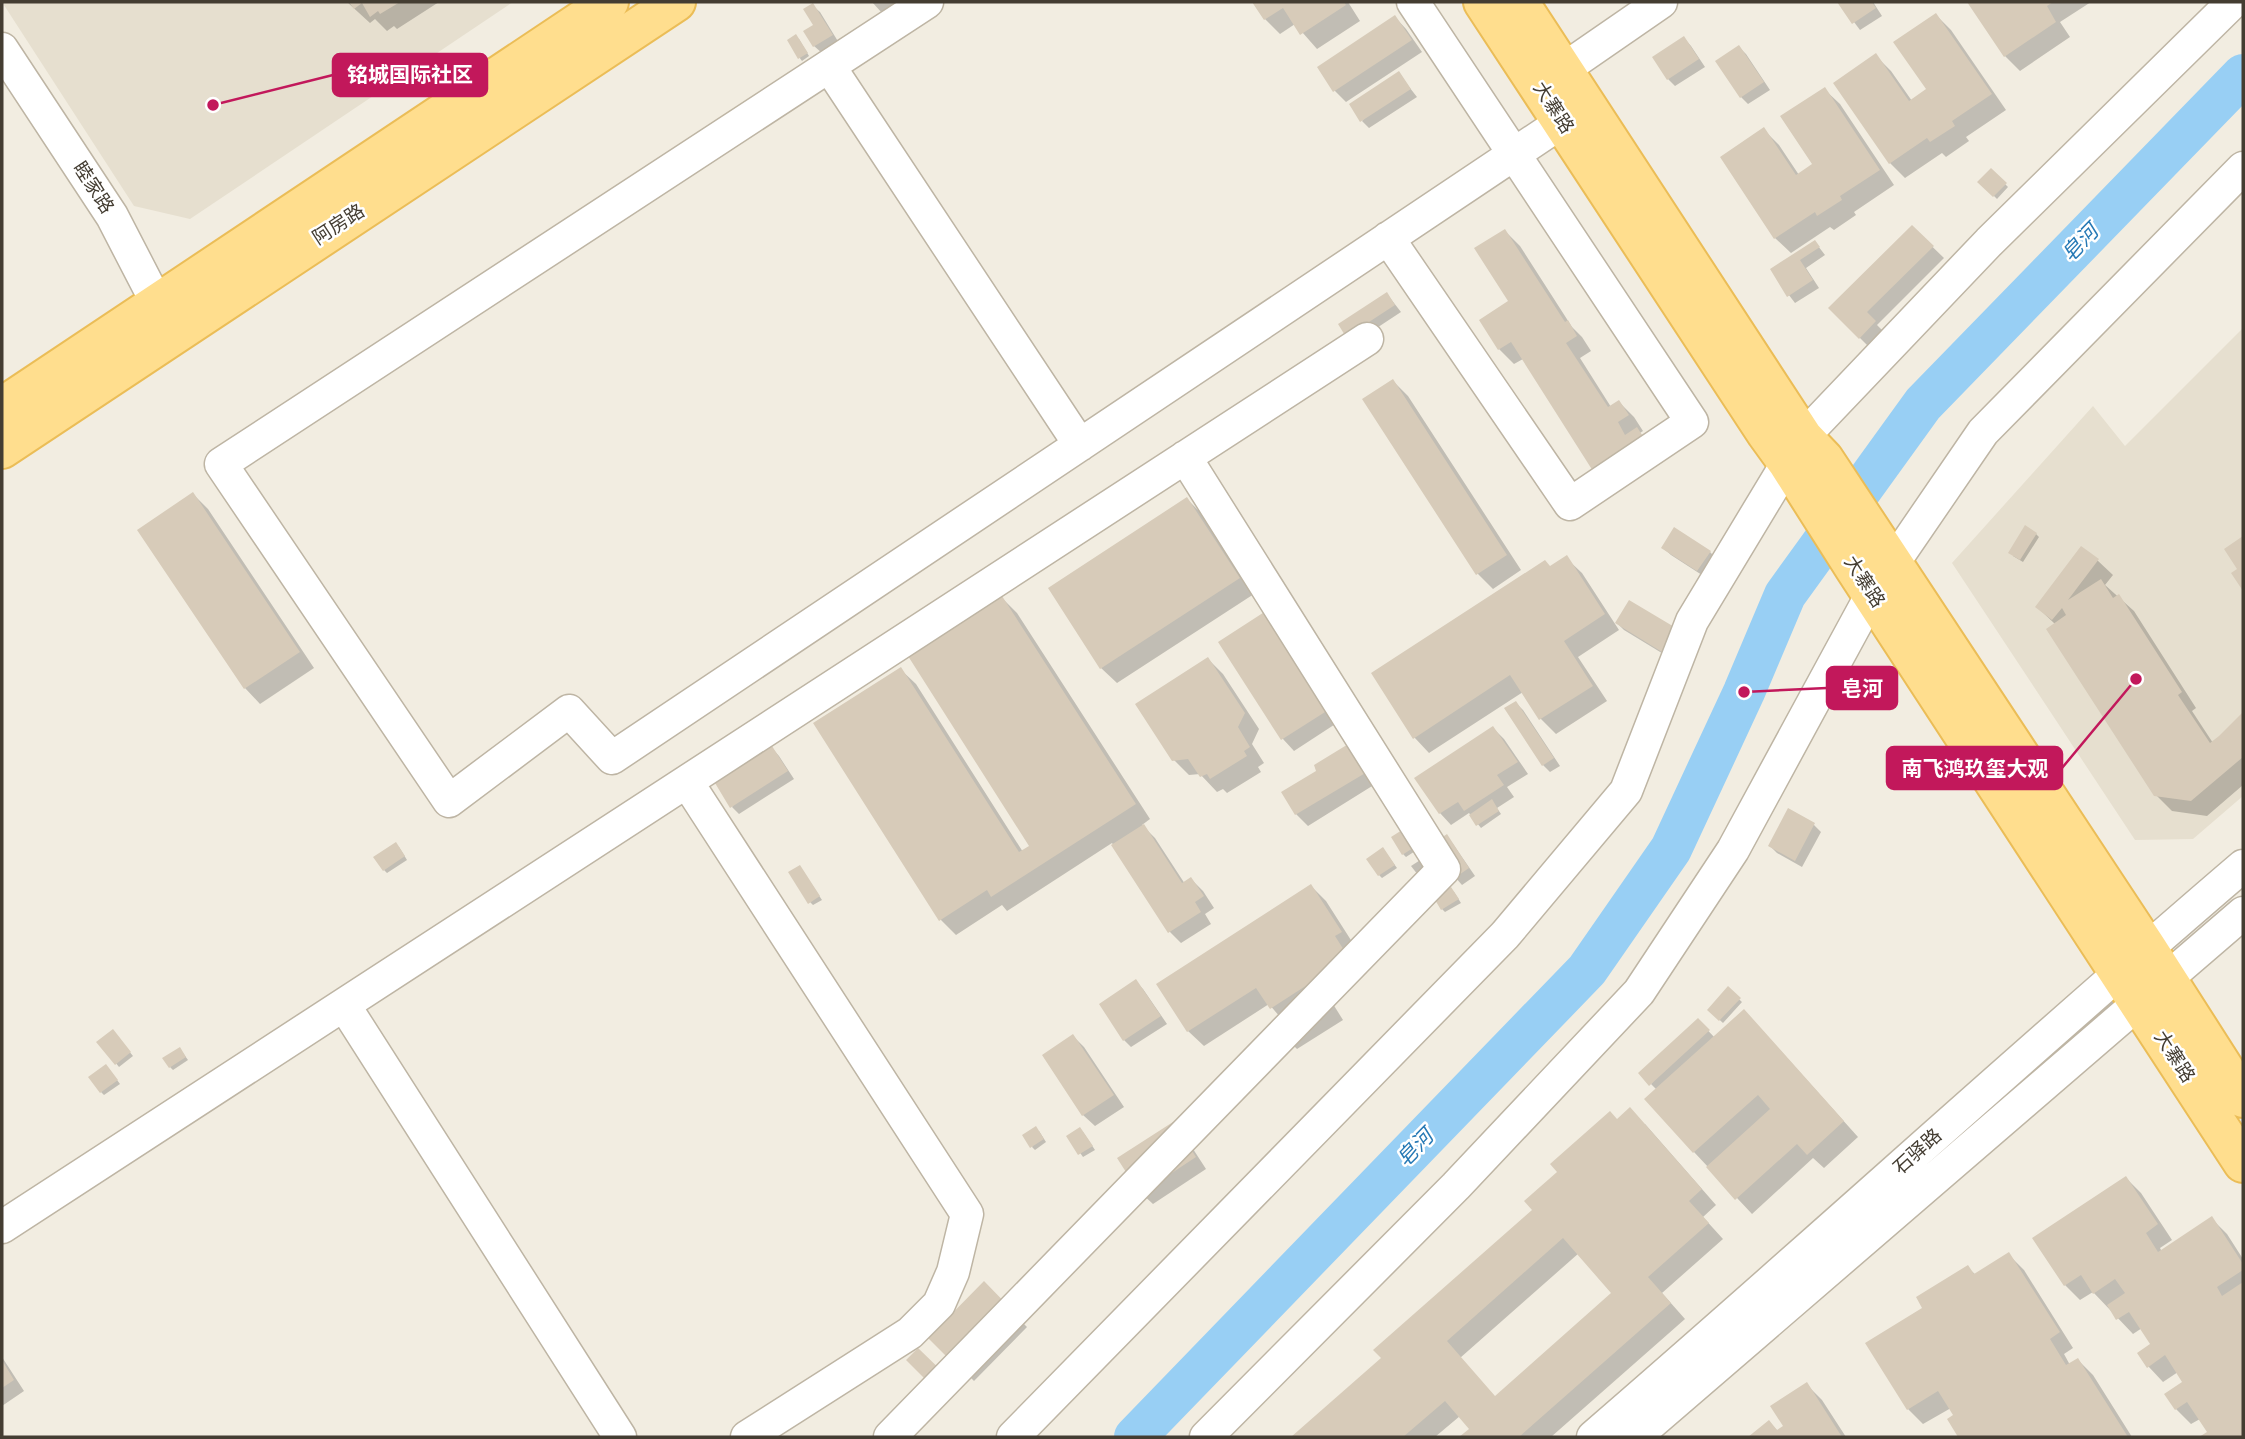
<svg xmlns="http://www.w3.org/2000/svg" width="2245" height="1439" font-family="'Source Sans 3','Noto Sans SC',sans-serif">
	<style>
		.residential { fill: #e6dfcf }
		.shadow { fill: #0003; fill-rule: evenodd }
		.lines { fill: none; stroke-linecap: round; stroke-linejoin: round }
		.river { stroke: #98cff4; stroke-width: 42 }
		.building { fill: #d7cbb9; fill-rule: evenodd }
		.minor-casing { stroke: #beb5a4; stroke-width: 35 }
		.major-casing { stroke: #ebbd57; stroke-width: 42 }
		.minor { stroke: #fff; stroke-width: 32 }
		.major { stroke: #ffde8e; stroke-width: 38 }
		.labels { text-anchor: middle; dominant-baseline: central; stroke-width: 5; stroke-linejoin: round; paint-order: stroke }
		.street-label { font-size: 19px; fill: #443d32; stroke: #fff }
		.water-label { font-size: 21px; font-style: italic; fill: #2679b5; stroke: #fff }
		.leader { fill: none; stroke: #c2185b; stroke-width: 2.5 }
		.callout-dot { fill: #c2185b; stroke: #fff; stroke-width: 2.5 }
		.callout { fill: #c2185b; stroke: #c2185b; stroke-width: 2.5 }
		.callout-label { font-size: 21px; text-anchor: middle; font-weight: bold; fill: #fff }
	</style>
	<rect width="100%" height="100%" fill="#f2ede1"/>
	<!-- residential -->
	<path class="residential" d="M 2,2 L 513,2 L 190,219 L 134,206 Z
		M 2243,328 L 2243,796 L 2193,839 L 2135,840 L 1952,563 L 2093,406 L 2125,446 Z"/>
	<!-- shadow -->
	<path class="shadow" d="M 347,2 L 439,2 L 397,29 L 394,26 L 387,31 L 375,19 L 370,23 Z
		M 872,2 L 898,2 L 882,13 Z
		M 1254,2 L 1348,2 L 1360,21 L 1317,49 L 1295,24 L 1280,34 L 1265,19 Z
		M 1839,2 L 1873,2 L 1882,16 L 1860,30 Z
		M 1969,2 L 2091,2 L 2060,22 L 2070,37 L 2020,71 L 2005,56 Z
		M 812,5 L 820,12 L 839,43 L 822,53 L 814,46 L 815,25 Z
		M 1936,15 L 1951,30 L 2006,110 L 1966,137 L 1969,141 L 1946,157 L 1942,153 L 1905,178 L 1890,163 L 1876,56 L 1891,71 L 1912,101 L 1928,90 Z
		M 1395,17 L 1406,29 L 1422,52 L 1346,102 L 1335,91 L 1319,67 Z
		M 1684,38 L 1691,46 L 1705,67 L 1675,86 L 1668,79 Z
		M 799,39 L 809,56 L 802,61 L 799,57 Z
		M 1739,47 L 1746,54 L 1770,90 L 1748,104 L 1741,97 Z
		M 1399,74 L 1417,97 L 1369,128 L 1362,121 Z
		M 1824,89 L 1840,104 L 1894,185 L 1854,212 L 1856,215 L 1834,230 L 1830,227 L 1791,253 L 1775,238 L 1763,129 L 1779,145 L 1799,175 L 1815,164 Z
		M 1991,170 L 2008,187 L 1997,199 L 1980,182 Z
		M 1912,227 L 1944,258 L 1877,325 L 1886,334 L 1871,349 L 1830,308 Z
		M 1505,231 L 1520,246 L 1572,327 L 1582,337 L 1591,351 L 1580,358 L 1611,407 L 1619,402 L 1634,417 L 1643,431 L 1640,433 L 1652,445 L 1663,462 L 1614,493 L 1523,359 L 1514,364 L 1499,349 L 1511,302 Z
		M 1815,242 L 1825,255 L 1806,268 L 1819,288 L 1795,303 L 1776,278 Z
		M 1387,294 L 1401,312 L 1354,343 L 1347,336 Z
		M 1393,381 L 1408,396 L 1521,570 L 1493,589 L 1478,574 Z
		M 193,494 L 208,509 L 314,668 L 260,704 L 245,688 L 139,530 Z
		M 1187,499 L 1202,514 L 1254,594 L 1117,683 L 1101,668 Z
		M 2036,534 L 2039,537 L 2023,562 L 2013,556 Z
		M 1663,548 L 1710,552 L 1717,559 L 1705,577 L 1671,555 Z
		M 1566,558 L 1582,573 L 1619,630 L 1578,657 L 1607,701 L 1556,734 L 1541,719 L 1523,692 L 1429,753 L 1414,737 L 1551,568 Z
		M 2097,560 L 2113,575 L 2105,585 L 2134,611 L 2196,708 L 2192,711 L 2213,743 L 2243,715 L 2243,785 L 2207,816 L 2172,811 L 2156,795 L 2055,624 L 2037,607 Z
		M 1002,598 L 1017,613 L 1150,819 L 1142,825 L 1155,838 L 1185,884 L 1191,879 L 1203,891 L 1214,908 L 1205,914 L 1211,924 L 1181,943 L 1170,932 L 1112,843 L 1007,911 L 1002,905 L 956,935 L 941,920 L 900,669 L 916,684 L 1023,852 L 1032,847 Z
		M 1617,623 L 1675,630 L 1670,658 L 1624,630 Z
		M 1220,643 L 1343,719 L 1294,751 L 1283,739 Z
		M 1208,659 L 1223,674 L 1259,729 L 1252,744 L 1264,763 L 1258,767 L 1261,772 L 1227,793 L 1223,789 L 1217,792 L 1200,774 L 1189,775 L 1174,760 Z
		M 1516,703 L 1523,710 L 1560,766 L 1550,772 L 1543,765 Z
		M 1493,728 L 1504,739 L 1528,774 L 1507,787 L 1514,797 L 1497,808 L 1501,814 L 1481,828 L 1469,813 L 1451,825 L 1440,813 L 1417,779 Z
		M 1350,745 L 1377,783 L 1308,826 L 1296,814 L 1283,793 L 1319,771 Z
		M 772,748 L 779,756 L 794,779 L 739,814 L 732,807 Z
		M 1789,810 L 1814,825 L 1821,832 L 1802,867 L 1777,853 L 1770,846 Z
		M 1413,830 L 1423,846 L 1406,857 L 1403,854 Z
		M 1446,836 L 1453,844 L 1475,876 L 1462,885 L 1455,877 Z
		M 399,847 L 407,860 L 387,873 L 384,870 Z
		M 1386,853 L 1397,868 L 1382,878 L 1379,875 Z
		M 1428,855 L 1431,858 L 1418,875 L 1411,866 Z
		M 802,870 L 822,900 L 813,905 L 810,902 Z
		M 1311,886 L 1326,901 L 1356,948 L 1328,996 L 1343,1020 L 1297,1049 L 1289,1041 L 1280,1017 L 1269,1004 L 1204,1046 L 1188,1031 Z
		M 1454,892 L 1461,903 L 1445,912 L 1442,909 Z
		M 1136,982 L 1143,989 L 1167,1024 L 1131,1047 L 1124,1040 Z
		M 1728,989 L 1742,1002 L 1723,1023 L 1709,1010 Z
		M 1698,1020 L 1715,1038 L 1759,1027 L 1858,1137 L 1824,1168 L 1813,1158 L 1752,1214 L 1694,1152 L 1657,1090 L 1651,1084 Z
		M 115,1034 L 133,1056 L 119,1067 L 99,1042 Z
		M 1073,1036 L 1084,1047 L 1124,1107 L 1095,1126 L 1083,1115 Z
		M 180,1049 L 188,1060 L 173,1070 L 170,1067 Z
		M 109,1069 L 120,1084 L 104,1095 L 101,1092 Z
		M 1617,1121 L 1645,1124 L 1716,1205 L 1703,1217 L 1723,1239 L 1662,1293 L 1685,1319 L 1551,1437 L 1462,1437 L 1471,1429 L 1460,1416 L 1435,1437 L 1294,1437 L 1384,1358 L 1534,1210 L 1559,1172 ZM 1579,1253 L 1614,1293 L 1496,1398 L 1460,1358 Z
		M 1039,1131 L 1046,1142 L 1035,1150 L 1032,1147 Z
		M 1083,1132 L 1095,1150 L 1083,1157 L 1069,1137 Z
		M 1184,1135 L 1206,1169 L 1153,1204 L 1141,1193 Z
		M 2126,1178 L 2141,1193 L 2172,1240 L 2160,1248 L 2162,1252 L 2212,1219 L 2227,1234 L 2243,1259 L 2243,1437 L 2202,1437 L 2209,1433 L 2200,1419 L 2191,1424 L 2176,1409 L 2185,1382 L 2178,1372 L 2163,1382 L 2148,1366 L 2152,1344 L 2142,1328 L 2133,1334 L 2093,1292 L 2080,1300 L 2065,1285 Z
		M 2009,1255 L 2024,1270 L 2073,1348 L 2064,1354 L 2070,1365 L 2078,1360 L 2093,1375 L 2132,1437 L 1961,1437 L 1950,1420 L 1956,1416 L 1951,1408 L 1923,1424 L 1908,1409 L 1924,1308 L 1967,1267 L 1976,1275 Z
		M 984,1284 L 1027,1327 L 974,1381 L 931,1338 Z
		M 2,1357 L 24,1391 L 2,1406 Z
		M 1806,1384 L 1822,1400 L 1846,1437 L 1750,1437 L 1768,1422 L 1778,1431 L 1786,1426 Z"/>
	<g class="lines">
		<!-- river -->
		<path class="river" d="M 1135,1437 L 1587,970 L 1671,849 L 1744,692 L 1785,595 L 1923,404 L 2243,75"/>
	</g>
	<!-- building -->
	<path class="building" d="M 349,2 L 400,2 L 380,14 L 378,11 L 370,17 L 362,3 L 354,9 Z
		M 1252,2 L 1344,2 L 1346,5 L 1300,35 L 1283,8 L 1264,20 Z
		M 1837,2 L 1872,2 L 1876,8 L 1852,24 Z
		M 1967,2 L 2053,2 L 2047,6 L 2056,22 L 2004,57 Z
		M 813,3 L 833,35 L 813,47 L 803,31 L 813,25 L 803,9 Z
		M 1936,13 L 1992,94 L 1952,121 L 1955,126 L 1930,142 L 1927,138 L 1889,164 L 1833,83 L 1876,53 L 1909,101 L 1926,89 L 1893,42 Z
		M 1395,15 L 1412,40 L 1333,92 L 1317,67 Z
		M 796,34 L 808,53 L 798,59 L 787,40 Z
		M 1684,36 L 1699,59 L 1667,80 L 1652,57 Z
		M 1739,45 L 1764,82 L 1740,98 L 1715,61 Z
		M 1399,71 L 1411,89 L 1360,122 L 1349,104 Z
		M 1825,87 L 1880,170 L 1840,196 L 1842,200 L 1817,216 L 1815,212 L 1774,239 L 1720,157 L 1764,127 L 1796,175 L 1812,164 L 1780,116 Z
		M 1991,168 L 2007,183 L 1993,197 L 1977,182 Z
		M 1912,225 L 1934,246 L 1867,312 L 1876,321 L 1859,339 L 1828,308 Z
		M 1505,229 L 1565,322 L 1568,320 L 1577,336 L 1566,343 L 1608,407 L 1619,400 L 1629,415 L 1618,422 L 1625,435 L 1637,427 L 1649,446 L 1598,479 L 1511,342 L 1498,350 L 1479,320 L 1508,301 L 1474,248 Z
		M 1815,240 L 1820,247 L 1800,260 L 1813,280 L 1787,297 L 1770,269 Z
		M 1387,292 L 1395,305 L 1346,337 L 1338,324 Z
		M 1393,379 L 1507,555 L 1476,575 L 1362,399 Z
		M 193,492 L 300,652 L 244,689 L 137,530 Z
		M 1187,497 L 1240,578 L 1100,669 L 1048,588 Z
		M 2025,525 L 2037,533 L 2020,560 L 2008,553 Z
		M 1674,527 L 1711,551 L 1697,571 L 1661,548 Z
		M 2243,536 L 2243,591 L 2231,573 L 2237,569 L 2224,549 Z
		M 2081,546 L 2099,559 L 2068,600 L 2101,579 L 2113,598 L 2119,594 L 2182,692 L 2178,695 L 2210,743 L 2219,736 L 2243,712 L 2243,757 L 2191,801 L 2154,796 L 2046,629 L 2066,615 L 2062,608 L 2052,620 L 2035,607 Z
		M 1567,555 L 1605,614 L 1564,641 L 1593,686 L 1539,720 L 1510,675 L 1413,739 L 1371,673 L 1545,560 L 1550,566 Z
		M 1002,596 L 1136,804 L 991,897 L 987,890 L 939,921 L 813,723 L 901,667 L 1019,852 L 1029,846 L 908,656 Z
		M 1629,600 L 1676,628 L 1662,652 L 1615,623 Z
		M 1269,609 L 1333,707 L 1281,740 L 1218,642 Z
		M 1208,657 L 1245,713 L 1238,727 L 1250,747 L 1244,751 L 1247,756 L 1210,779 L 1207,774 L 1200,777 L 1188,759 L 1172,761 L 1135,704 Z
		M 1516,701 L 1554,758 L 1542,766 L 1504,708 Z
		M 1493,726 L 1518,762 L 1497,775 L 1504,785 L 1464,811 L 1458,802 L 1439,814 L 1414,778 Z
		M 1350,743 L 1367,772 L 1295,815 L 1281,792 L 1316,771 L 1314,765 Z
		M 772,746 L 788,771 L 730,808 L 715,783 Z
		M 1492,799 L 1499,811 L 1476,826 L 1469,815 Z
		M 1788,808 L 1815,823 L 1795,861 L 1768,846 Z
		M 1144,824 L 1182,883 L 1191,877 L 1204,896 L 1195,902 L 1201,912 L 1168,933 L 1111,845 Z
		M 1410,825 L 1421,843 L 1402,855 L 1391,837 Z
		M 1447,834 L 1469,868 L 1453,879 L 1431,845 Z
		M 396,842 L 405,856 L 383,871 L 373,857 Z
		M 1383,847 L 1395,865 L 1378,876 L 1366,859 Z
		M 800,865 L 820,896 L 808,904 L 788,872 Z
		M 1311,884 L 1342,932 L 1335,936 L 1349,958 L 1270,1009 L 1256,988 L 1187,1032 L 1156,984 Z
		M 1451,887 L 1459,899 L 1441,910 L 1434,898 Z
		M 1136,979 L 1161,1016 L 1123,1041 L 1099,1004 Z
		M 1728,986 L 1741,998 L 1719,1021 L 1707,1010 Z
		M 1744,1009 L 1844,1121 L 1807,1155 L 1797,1144 L 1735,1200 L 1706,1167 L 1770,1109 L 1758,1095 L 1693,1153 L 1644,1099 Z
		M 1698,1018 L 1710,1030 L 1649,1086 L 1638,1073 Z
		M 113,1029 L 131,1052 L 115,1065 L 96,1042 Z
		M 1073,1034 L 1114,1095 L 1082,1116 L 1042,1055 Z
		M 180,1047 L 186,1057 L 169,1068 L 162,1058 Z
		M 106,1064 L 118,1080 L 100,1093 L 88,1077 Z
		M 1630,1107 L 1702,1189 L 1689,1201 L 1709,1223 L 1648,1277 L 1671,1303 L 1519,1437 L 1459,1437 L 1469,1429 L 1445,1401 L 1403,1437 L 1291,1437 L 1381,1358 L 1373,1350 L 1532,1210 L 1524,1201 L 1557,1172 L 1550,1164 L 1610,1111 L 1617,1119 ZM 1563,1238 L 1611,1293 L 1495,1396 L 1447,1341 Z
		M 1173,1122 L 1196,1157 L 1140,1194 L 1117,1158 Z
		M 1036,1126 L 1044,1139 L 1030,1148 L 1022,1135 Z
		M 1080,1127 L 1093,1146 L 1078,1155 L 1066,1136 Z
		M 2126,1176 L 2158,1224 L 2146,1233 L 2158,1252 L 2212,1216 L 2243,1264 L 2243,1270 L 2217,1287 L 2222,1296 L 2243,1282 L 2243,1437 L 2199,1437 L 2207,1432 L 2187,1402 L 2175,1410 L 2164,1394 L 2182,1382 L 2165,1355 L 2147,1368 L 2137,1353 L 2150,1344 L 2129,1312 L 2116,1320 L 2107,1305 L 2125,1293 L 2115,1279 L 2093,1294 L 2081,1275 L 2064,1286 L 2032,1238 Z
		M 2009,1252 L 2060,1332 L 2050,1339 L 2066,1365 L 2078,1358 L 2128,1437 L 1958,1437 L 1947,1419 L 1953,1415 L 1938,1391 L 1907,1410 L 1865,1343 L 1922,1308 L 1916,1297 L 1968,1265 L 1974,1274 Z
		M 984,1281 L 1017,1315 L 961,1371 L 928,1338 Z
		M 918,1348 L 950,1379 L 938,1392 L 906,1360 Z
		M 2,1360 L 14,1380 L 2,1388 Z
		M 1807,1382 L 1842,1437 L 1748,1437 L 1769,1420 L 1777,1430 L 1783,1426 L 1770,1406 Z"/>
	<g class="lines">
		<!-- minor casing -->
		<g class="minor-casing">
			<path id="minor" d="M 927,2 L 221,464 L 449,801 L 569,711 L 612,758 L 1562,122
				M 2,49 L 112,216 L 157,303 L 169,322
				M 829,66 L 1080,445
				M 1564,69 L 1661,2
				M 1388,238 L 1570,504 L 1692,422 L 1413,2
				M 687,782 L 967,1214 L 953,1272 L 939,1304 L 910,1333 L 747,1437
				M 344,1005 L 620,1437
				M 2,1227 L 1367,339
				M 890,1437 L 1444,869 L 1185,457
				M 1013,1437 L 1505,935 L 1626,791 L 1692,621 L 1803,437 L 1989,242 L 2233,2
				M 1206,1437 L 1456,1186 L 1639,992 L 1733,850 L 1872,594 L 1983,432 L 2243,168
				M 1593,1437 C 1811,1249 2024,1053 2243,866
				M 1635,1437 L 2243,913"/>
		</g>
		<!-- major casing -->
		<g class="major-casing">
			<path id="major" d="M 1483,2 L 1766,433 L 1787,462 L 1855,569 L 2243,1163
				M 1519,2 L 1803,437 L 1824,459 L 2147,948 L 2243,1098
				M 2,407 L 609,2
				M 2,449 L 676,2"/>
		</g>
		<!-- minor -->
		<use href="#minor" class="minor"/>
		<!-- major -->
		<use href="#major" class="major"/>
	</g>
	<g class="labels">
		<!-- street labels -->
		<g class="street-label">
			<text transform="translate(1553 108) rotate(57)">大寨路</text>
			<text transform="translate(93 188) rotate(57)">睦家路</text>
			<text transform="translate(339 225) rotate(-33)">阿房路</text>
			<text transform="translate(1864 582) rotate(57)">大寨路</text>
			<text transform="translate(2174 1057) rotate(57)">大寨路</text>
			<text transform="translate(1918 1152) rotate(-42)">石驿路</text>
		</g>
		<!-- water labels -->
		<g class="water-label">
			<text transform="translate(2080 243) rotate(-46)">皂河</text>
			<text transform="translate(1415 1148) rotate(-46)">皂河</text>
		</g>
	</g>
	<!-- callouts -->
	<path class="leader" d="M213 105L333 75M1744 692L1827 688M2136 679L2062 768"/>
	<g class="callout-dot">
		<circle cx="213" cy="105" r="7"/>
		<circle cx="1744" cy="692" r="7"/>
		<circle cx="2136" cy="679" r="7"/>
	</g>
	<g class="callout">
		<rect x="333" y="54" width="154" height="42" rx="7"/>
		<rect x="1827" y="667" width="70" height="42" rx="7"/>
		<rect x="1887" y="747" width="175" height="42" rx="7"/>
	</g>
	<g class="callout-label">
		<text x="410" y="82">铭城国际社区</text>
		<text x="1862" y="696">皂河</text>
		<text x="1975" y="776">南飞鸿玖玺大观</text>
	</g>
	<!-- border -->
	<rect width="2245" height="1439" fill="none" stroke="#443d32" stroke-width="7"/>
</svg>
